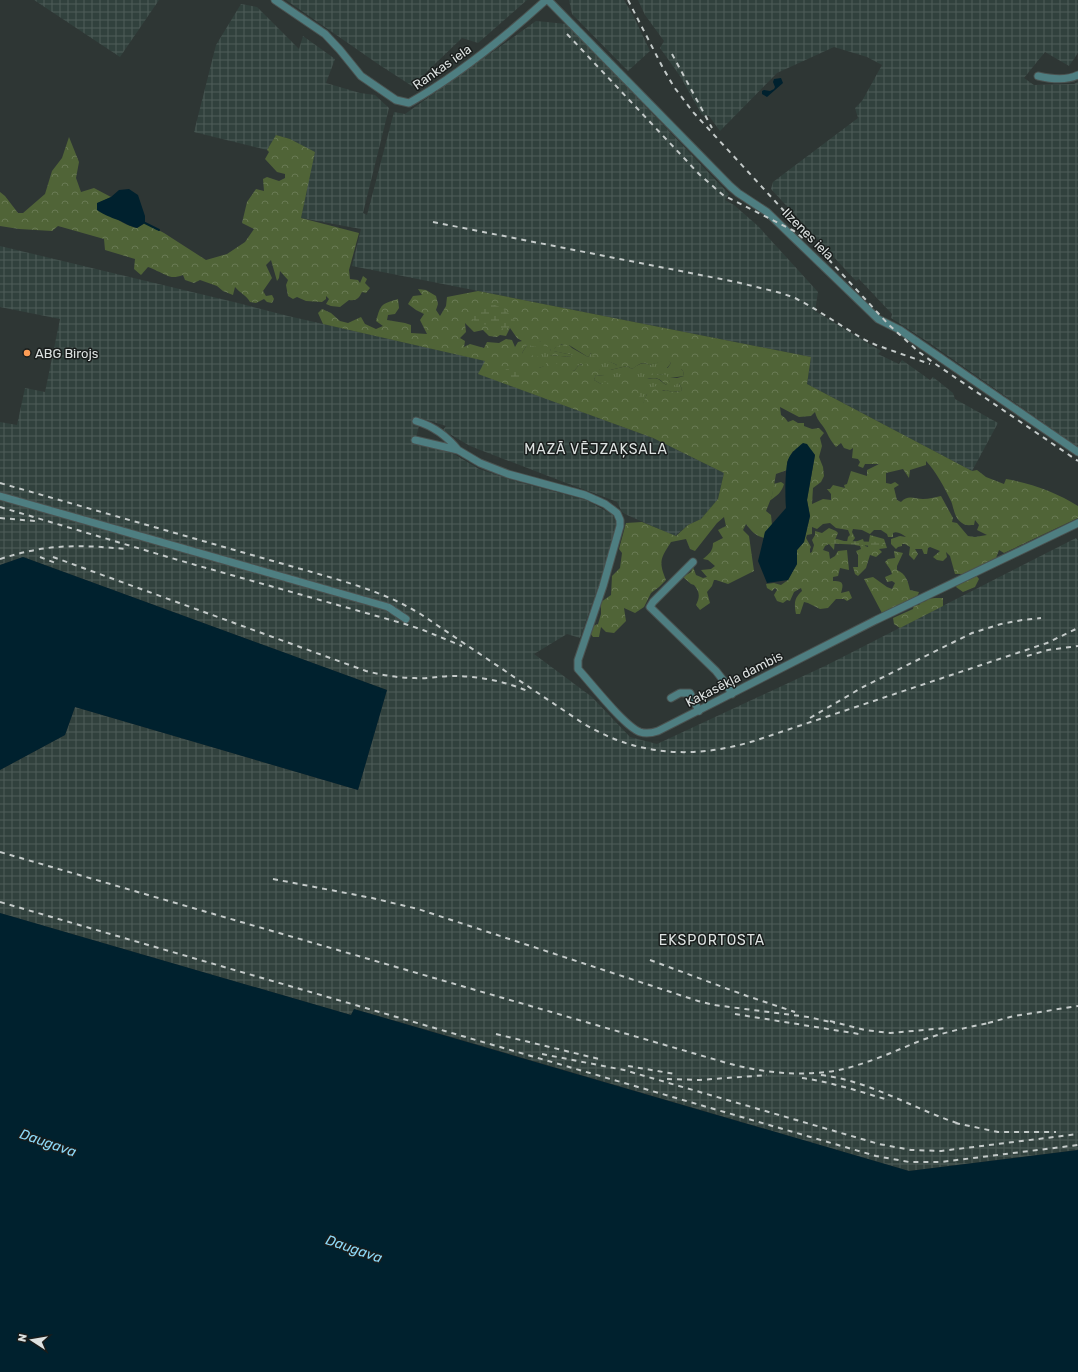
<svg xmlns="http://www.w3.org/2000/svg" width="1078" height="1372" font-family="Rubik,sans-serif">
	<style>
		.industrial { fill: url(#industrial-grid) }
		.grass { fill: url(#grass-tufts) }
		.forest { fill: url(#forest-crowns); fill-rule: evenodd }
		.wetland { fill: url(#wetland-marsh) }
		.water { fill: #00212e }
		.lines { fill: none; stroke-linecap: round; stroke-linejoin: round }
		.stream { stroke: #00212e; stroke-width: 2 }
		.street-casing { stroke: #4a5250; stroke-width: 9 }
		.street { stroke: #4e7e81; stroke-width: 7 }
		.rail { stroke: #c4cac9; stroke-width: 2; stroke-dasharray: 5 5; stroke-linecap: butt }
		.poi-dot { fill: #fd9d55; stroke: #191d1c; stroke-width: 1.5 }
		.labels { text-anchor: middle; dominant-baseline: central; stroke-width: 3; stroke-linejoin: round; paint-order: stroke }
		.street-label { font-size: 13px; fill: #dde2e1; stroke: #191d1c }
		.poi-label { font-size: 13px; fill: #dde2e1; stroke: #191d1c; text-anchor: start }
		.neighbourhood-label { font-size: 14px; letter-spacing: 1px; fill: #dde2e1; stroke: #191d1c }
		.water-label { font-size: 14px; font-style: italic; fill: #8cd9f8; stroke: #191d1c }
	</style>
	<defs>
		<pattern id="industrial-grid" width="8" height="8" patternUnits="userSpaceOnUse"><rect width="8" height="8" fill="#31413d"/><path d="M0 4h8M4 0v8" fill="none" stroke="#4e5c59"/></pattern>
		<pattern id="grass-tufts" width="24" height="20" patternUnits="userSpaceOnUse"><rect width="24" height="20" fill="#506437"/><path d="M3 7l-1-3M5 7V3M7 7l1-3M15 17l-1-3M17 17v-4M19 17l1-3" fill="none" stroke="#697a54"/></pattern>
		<pattern id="forest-crowns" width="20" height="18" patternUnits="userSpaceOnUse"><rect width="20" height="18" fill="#506437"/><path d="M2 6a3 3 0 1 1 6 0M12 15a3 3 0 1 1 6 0" fill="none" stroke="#697a54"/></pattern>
		<pattern id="wetland-marsh" width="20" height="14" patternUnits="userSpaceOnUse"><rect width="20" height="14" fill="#506437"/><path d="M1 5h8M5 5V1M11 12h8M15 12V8" fill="none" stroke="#697a54"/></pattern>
	</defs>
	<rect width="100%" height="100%" fill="#2e3634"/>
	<!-- industrial -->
	<path class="industrial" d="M 34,0 L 159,0 L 120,57 Z
		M 286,0 L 527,0 L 478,43 L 462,38 L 412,86 L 378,64 Z
		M 569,0 L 624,0 L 634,17 L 650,51 L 628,71 L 572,14 Z
		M 638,0 L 1078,0 L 1078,53 L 1069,66 L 1045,52 L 1024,78 L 1034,85 L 1074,84 L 1078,82 L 1078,447 L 928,342 L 891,318 L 892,314 L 859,279 L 856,281 L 771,189 L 773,182 L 858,118 L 855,108 L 862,101 L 882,65 L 867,57 L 834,47 L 777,73 L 720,131 L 709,116 L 702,115 L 680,76 L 660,48 L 664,41 L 645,15 Z
		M 241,4 L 257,7 L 299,49 L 303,36 L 335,59 L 326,83 L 360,93 L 375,95 L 389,108 L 363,213 L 367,215 L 394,112 L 405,114 L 536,21 L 567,24 L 729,194 L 725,200 L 734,205 L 758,226 L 818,292 L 815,311 L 881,351 L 878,354 L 880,355 L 899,364 L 902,360 L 930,380 L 933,377 L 953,393 L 955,399 L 998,423 L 972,471 L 807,384 L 811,357 L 352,266 L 361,229 L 301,218 L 314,152 L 290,139 L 276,135 L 267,150 L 194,132 L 216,45 Z
		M 0,246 L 238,303 L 288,316 L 486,361 L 479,374 L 653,438 L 724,473 L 718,499 L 701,519 L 688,525 L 675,536 L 627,515 L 622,512 L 617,502 L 607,498 L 561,481 L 470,446 L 443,430 L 446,426 L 417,417 L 415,425 L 419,426 L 416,437 L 432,447 L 454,454 L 479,469 L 515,481 L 586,500 L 613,515 L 616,524 L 605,567 L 580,638 L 567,634 L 534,654 L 592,697 L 630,737 L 657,744 L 827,665 L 1076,538 L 1078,541 L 1078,1150 L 909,1171 L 445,1035 L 354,1009 L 351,1015 L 0,913 L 0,770 L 65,735 L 75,707 L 358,790 L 387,690 L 23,557 L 0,565 L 0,422 L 17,425 L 25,388 L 45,392 L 60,319 L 0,307 Z"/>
	<!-- grass -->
	<path class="grass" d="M 540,341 L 551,346 L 551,349 L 549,355 L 572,357 L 572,355 L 553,351 C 557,344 562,344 569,345 L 572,348 L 588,357 L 591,353 L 617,365 L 610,370 L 627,366 L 632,369 C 638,365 643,361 649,365 L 668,359 L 671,363 L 667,368 L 681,369 L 683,371 L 684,376 L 670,378 L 670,382 L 665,375 L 648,374 L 647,379 C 659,377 658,379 666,385 L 667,383 L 679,383 L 682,389 L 681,391 L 672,392 L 666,390 L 647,394 L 643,404 L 639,403 L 639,394 L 608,391 L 601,384 L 594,380 L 596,375 L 604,376 L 600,370 L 582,364 L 579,365 L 574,371 C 562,365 552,363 539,368 L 522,353 L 527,345 Z
		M 781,482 L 784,484 C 782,492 777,496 769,501 L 772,496 L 773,484 Z"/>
	<!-- forest -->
	<path class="forest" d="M 276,135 L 290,139 L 315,152 L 301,218 L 359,233 L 349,270 L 350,279 L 358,280 L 360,283 L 363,276 L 367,279 L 365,283 L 370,288 L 366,293 L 362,292 C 359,298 357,301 349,300 L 340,307 L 331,306 L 326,304 L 329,299 L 326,296 L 326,299 L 322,302 L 306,301 L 297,297 L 293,299 L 288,296 L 286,285 L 288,280 L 280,271 L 279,278 L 277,281 L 271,260 L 266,265 L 272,278 L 263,291 L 266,296 L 272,295 L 274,299 L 272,303 L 267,302 L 264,299 L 256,303 L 250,302 C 246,295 240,293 235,287 L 233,295 L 223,291 L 217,286 L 200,280 L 194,283 L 185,280 L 183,275 C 170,280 168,275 157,271 C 154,269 151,268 148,267 L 141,275 L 134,269 L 135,259 L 105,250 L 104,239 L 58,226 L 52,231 L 19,229 L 0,226 L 0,192 L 5,196 L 18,213 L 23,213 L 45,194 L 52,171 L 62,158 L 69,137 L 79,162 L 76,178 L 81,192 L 94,188 L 111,197 L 98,203 C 110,214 120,224 137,228 L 145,223 L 164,233 L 206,260 L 227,254 L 245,242 L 254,229 L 242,223 L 247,202 L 256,189 L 264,191 L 263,179 L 267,177 L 279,181 L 285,178 L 285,174 L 277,172 L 265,159 L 269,152 L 267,150 Z
		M 418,289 L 426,290 L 436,296 L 438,304 L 436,310 L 440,316 L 446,306 L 447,297 L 478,291 L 811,357 L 807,384 L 972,471 L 977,470 L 986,477 L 1004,484 L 1006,479 C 1030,483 1058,493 1078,506 L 1078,518 L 1004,553 L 999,550 L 996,558 L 972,570 L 979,579 L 975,587 L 963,592 L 956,587 L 962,574 L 955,574 L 950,556 L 946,552 L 947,557 L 943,561 L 937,560 L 933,557 L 940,551 L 930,547 L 928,548 L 927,554 L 924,554 L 922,549 L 915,549 L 918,554 L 914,560 L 909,555 L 910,547 L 905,544 L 902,544 L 902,546 L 898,547 L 896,549 L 891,544 L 891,539 L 900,536 L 906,537 C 902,534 897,531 893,533 L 893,537 L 888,537 L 887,534 L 881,530 L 874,530 L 870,534 L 862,530 L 853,529 L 852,532 L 855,538 L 852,542 L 847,542 L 848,537 L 850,535 L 848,530 L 836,528 L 830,523 L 823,524 L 817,529 L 812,527 L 812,534 L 807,535 L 806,538 L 811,547 L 810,549 L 810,553 L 812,552 L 814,545 L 812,540 L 815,535 L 815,531 L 822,533 L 829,528 L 836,531 L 838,533 L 835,540 L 834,550 L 829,544 L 825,546 L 823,550 L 829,552 L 830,559 L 835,556 L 838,551 L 847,550 L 849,570 L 840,568 L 838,576 L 833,577 L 833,581 C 843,581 844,583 841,593 L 849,591 L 852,598 L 847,601 L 844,599 L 836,599 L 828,608 L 820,609 L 808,603 L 804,602 L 800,614 L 796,614 C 794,604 794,598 802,591 L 801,588 L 794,592 L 790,601 L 787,600 L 783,603 L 777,601 L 774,595 L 777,590 L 775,588 L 772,591 L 767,588 L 766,584 L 774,583 L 781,585 L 788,580 L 797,564 L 797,550 L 804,542 L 810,516 L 807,500 L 815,455 L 811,450 L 793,451 L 787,462 L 787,470 L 776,474 L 772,496 L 766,511 L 771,515 L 772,525 L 765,532 L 764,538 C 756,536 751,531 746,524 L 743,530 L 749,536 L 754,571 L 728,584 L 716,580 L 714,580 L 712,586 L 707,592 L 710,603 L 700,610 L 696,605 C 700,597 700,592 694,585 L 691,584 L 683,577 L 691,572 L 693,567 L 696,575 L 703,578 L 707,577 L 701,570 L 711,569 L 715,566 L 708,560 L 703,559 C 709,554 713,551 713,543 L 723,538 L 718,530 L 726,526 L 724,517 L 717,523 L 695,551 L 690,549 L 686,539 L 671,542 C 661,558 658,561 666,580 L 659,587 L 651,593 L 644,607 L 635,613 L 624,608 L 626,621 L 614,633 L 606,632 L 601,627 L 599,637 L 593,637 L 590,633 L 593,626 L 598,624 L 601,614 L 601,602 L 611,595 L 612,576 L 620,568 L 622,553 L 619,549 L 626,523 L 642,522 L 676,536 L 688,525 L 701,519 L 718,499 L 724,473 L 653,438 L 478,374 L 485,361 L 323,324 L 318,313 L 322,309 L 331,313 L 340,321 L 348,323 L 361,317 L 365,324 L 376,329 L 383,326 L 376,321 C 381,304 381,304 398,299 L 399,308 L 395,314 L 388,315 L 387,320 L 405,323 L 411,325 L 411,333 L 427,334 L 420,320 L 424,314 L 416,310 L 408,304 L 413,296 L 422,295 ZM 465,323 L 474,332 L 483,330 L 489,336 L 497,337 L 500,335 L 506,336 L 510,328 L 517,338 L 522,341 L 518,342 L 515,347 L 512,340 L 506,339 L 499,343 L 487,342 L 484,348 L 470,344 L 464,347 L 465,341 L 460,338 L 466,332 ZM 540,341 L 545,347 L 551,346 L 551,349 L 548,355 L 572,357 L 572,355 L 554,351 L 555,348 L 562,344 L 565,347 L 569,345 L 588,357 L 591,353 C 597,361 609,360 617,365 L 608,368 L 610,370 L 627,366 L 632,369 C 638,365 643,360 649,365 L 668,360 L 671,363 L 667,369 L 667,371 L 674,372 L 676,369 L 681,369 L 683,371 L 684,376 L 677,378 L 670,378 L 670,382 L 666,375 L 647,373 L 647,379 C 658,377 658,378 666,385 L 667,383 L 673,386 L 679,383 L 682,389 L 681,391 L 672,392 L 666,390 L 663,391 L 655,386 L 647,394 L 643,403 L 639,403 L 639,394 L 638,383 L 629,378 L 614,383 L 614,391 L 608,391 L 609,384 L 605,381 L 601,384 L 594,380 L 596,375 L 604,376 L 603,370 L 600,370 C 595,363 586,363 579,365 L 574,371 L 571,369 L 573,364 C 568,359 564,359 558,361 L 557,364 L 549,360 L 544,366 L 539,368 L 539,357 L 522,353 L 527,345 L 537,347 ZM 780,407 L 799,417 L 811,416 L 815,412 C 818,423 823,424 827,433 C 829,438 832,442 836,447 L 841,443 L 844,448 L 850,450 L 853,448 L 852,458 L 858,459 L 860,462 L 858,466 L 863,468 L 865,464 L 879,464 L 867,470 L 867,476 L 851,471 L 847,484 L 844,485 L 845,488 L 833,485 L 830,489 L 827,489 L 831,494 L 831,500 L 823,499 L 812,504 L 813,488 L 821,482 L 824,476 L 823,467 L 819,457 L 822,446 L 820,438 L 824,433 L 819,428 L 812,429 L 804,426 L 804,423 L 798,423 L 793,420 L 788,422 L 785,418 L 781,415 ZM 926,461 C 937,473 944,487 951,501 C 954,508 954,518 962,523 C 965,526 970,525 974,525 L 975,520 L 979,525 L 977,530 L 987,535 L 975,537 L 968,536 L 957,523 L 952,522 L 953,518 L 941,496 C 935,497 929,499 923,499 C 915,499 908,494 901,502 L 897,500 L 894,488 L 899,485 L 895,482 L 891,484 L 886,483 L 886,473 L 903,469 L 909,478 L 910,470 L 926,465 Z
		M 870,535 L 884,539 L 887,548 L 879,549 L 882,552 L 876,557 L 870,555 L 866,568 L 858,576 L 855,574 L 853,567 L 858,567 L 858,555 L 856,551 L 861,549 L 860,546 L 855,545 L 855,542 L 863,539 L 865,546 L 868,547 Z
		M 894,551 L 903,553 L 897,566 L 897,570 C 906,574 908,581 910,590 L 919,592 L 917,597 L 883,615 L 864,579 L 873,577 L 887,587 L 892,589 L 895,583 L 892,581 L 887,582 L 885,577 L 892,574 L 890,569 L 885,562 L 888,559 L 895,558 Z
		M 935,598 L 943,598 L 943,606 L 900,628 L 894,624 L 893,618 L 913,609 L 914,604 L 919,605 L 921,602 L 926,601 L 927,599 Z"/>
	<!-- wetland -->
	<path class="wetland" d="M 490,304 C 504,307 507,311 516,322 L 515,326 L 508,328 L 494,329 L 489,325 L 479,324 L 470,318 C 478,313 481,307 490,304 Z
		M 506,369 C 511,369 519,371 522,376 L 521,379 L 518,381 L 505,378 L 503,375 Z
		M 837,539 L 844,541 L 881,542 L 883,545 L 871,546 L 862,545 L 821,543 L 822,540 Z"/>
	<!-- water -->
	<path class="water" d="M 781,78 L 783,83 L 767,97 L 762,94 L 762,91 L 764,90 L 770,91 L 774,89 L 775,87 L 773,82 L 774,79 Z
		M 129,189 L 138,195 L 145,216 L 145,223 L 137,228 C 129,226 125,223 118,220 C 110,217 104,215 97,210 L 97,203 L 111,197 L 119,190 Z
		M 803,443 L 807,444 L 815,455 L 807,500 L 810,516 L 804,542 L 797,550 L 797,564 L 788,580 L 767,583 L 758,561 L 760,553 L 765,532 L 786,508 C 785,498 785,468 788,460 C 791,452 797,448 803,443 Z
		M 23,557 L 387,690 L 358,790 L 75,707 L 65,735 L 0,770 L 0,565 Z
		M 0,913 L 351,1015 L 354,1009 L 909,1171 L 1078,1150 L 1078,1372 L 0,1372 Z"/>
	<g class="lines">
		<!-- stream -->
		<path class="stream" d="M 145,223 L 159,230"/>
		<!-- street casing -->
		<g class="street-casing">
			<path id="street" d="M 275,0 L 325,34 L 340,50 L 361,76 L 396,100 L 409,103 C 457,76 505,37 546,0
				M 548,0 L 730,186 L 738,193 L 767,212 L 878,319 L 900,330 L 1078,452
				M 1038,76 C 1051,79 1066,81 1078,75
				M 416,421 C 433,426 447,436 458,450
				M 415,440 L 458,450 L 480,463 L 508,474 L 585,495 L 605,504 L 617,513 L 620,520 L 620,526 L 603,586 L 578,660 L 578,669 C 591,683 624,726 640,732 C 646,734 652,733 658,731 L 876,620 L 1078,523
				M 0,496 L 388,607 L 406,619
				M 693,562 L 653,602 L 650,607 L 716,671 L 727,685 L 732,694
				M 671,698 L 680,693 L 690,693 L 699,711"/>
		</g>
		<!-- street -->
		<use href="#street" class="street"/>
		<!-- rail -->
		<path class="rail" d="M 628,0 L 663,68 L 674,87 L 693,112 L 889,325 L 919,352 L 934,363 L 1078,461
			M 567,34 L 700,175 L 723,195 L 794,231 L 804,239
			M 672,54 L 712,128
			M 433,222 L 736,282 L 781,293 L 795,298 L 810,306 L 863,339 L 876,345 L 930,364
			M 0,483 L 336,579 C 366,588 395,598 422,615 L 584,724 C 595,730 606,736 617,740 C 662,757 708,755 754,741 L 1047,643 L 1078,628
			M 0,507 L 178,560 L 405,624 L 423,630 L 462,646
			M 0,518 L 35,521
			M 40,557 L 58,564
			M 53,557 L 366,671 C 382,675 398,678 415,678 C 427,679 439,676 452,676 C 478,676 505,681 530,692
			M 0,559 C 10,556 20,553 30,551 C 62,544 94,546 126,549
			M 1027,656 L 1048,650 L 1078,646
			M 810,718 L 863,687 L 972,633 L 1001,624 L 1022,620 L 1041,618
			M 0,852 L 727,1063 C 763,1073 802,1077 839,1070 C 867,1064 895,1051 922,1040 C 945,1032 969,1027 993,1022
			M 273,879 L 372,898 L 418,909 L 698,1001 L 714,1005 L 808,1017 L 835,1023
			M 0,902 L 876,1156 L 909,1162 L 941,1162 L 1078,1145
			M 650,960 L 747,996 L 795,1012
			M 735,1014 L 859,1034
			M 830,1021 L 865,1030 L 890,1033 L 946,1028
			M 988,1023 L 1014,1016 L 1078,1006
			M 496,1034 L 599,1059
			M 542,1054 L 624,1070 L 879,1144 L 911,1150 L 941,1151 L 1078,1134
			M 628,1066 L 675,1074
			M 821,1075 C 871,1081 913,1109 960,1124
			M 802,1078 C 831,1082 858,1091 885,1099
			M 667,1079 L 700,1080 L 767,1075
			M 955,1123 L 998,1132 L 1056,1132"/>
	</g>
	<!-- markers -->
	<circle class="poi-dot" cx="27" cy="353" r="4"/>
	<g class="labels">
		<!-- street labels -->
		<g class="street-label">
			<text transform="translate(442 67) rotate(-35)">Rankas iela</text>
			<text transform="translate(808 234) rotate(45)">Ilzenes iela</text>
			<text transform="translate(734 679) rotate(-27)">Kaķasēkļa dambis</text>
		</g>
		<!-- poi labels -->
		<g class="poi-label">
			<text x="35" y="353">ABG Birojs</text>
		</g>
		<!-- neighbourhood labels -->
		<g class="neighbourhood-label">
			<text x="596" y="449">MAZĀ VĒJZAĶSALA</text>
			<text x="712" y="940">EKSPORTOSTA</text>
		</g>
		<!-- water labels -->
		<g class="water-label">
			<text transform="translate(48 1143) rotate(19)">Daugava</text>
			<text transform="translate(354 1249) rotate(19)">Daugava</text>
		</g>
	</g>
	<!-- north arrow -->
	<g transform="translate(32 1340) rotate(282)" stroke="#191d1c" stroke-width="3" paint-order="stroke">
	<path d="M0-3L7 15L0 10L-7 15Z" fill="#dde2e1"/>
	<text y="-6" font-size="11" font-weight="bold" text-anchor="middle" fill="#dde2e1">N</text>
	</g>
</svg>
